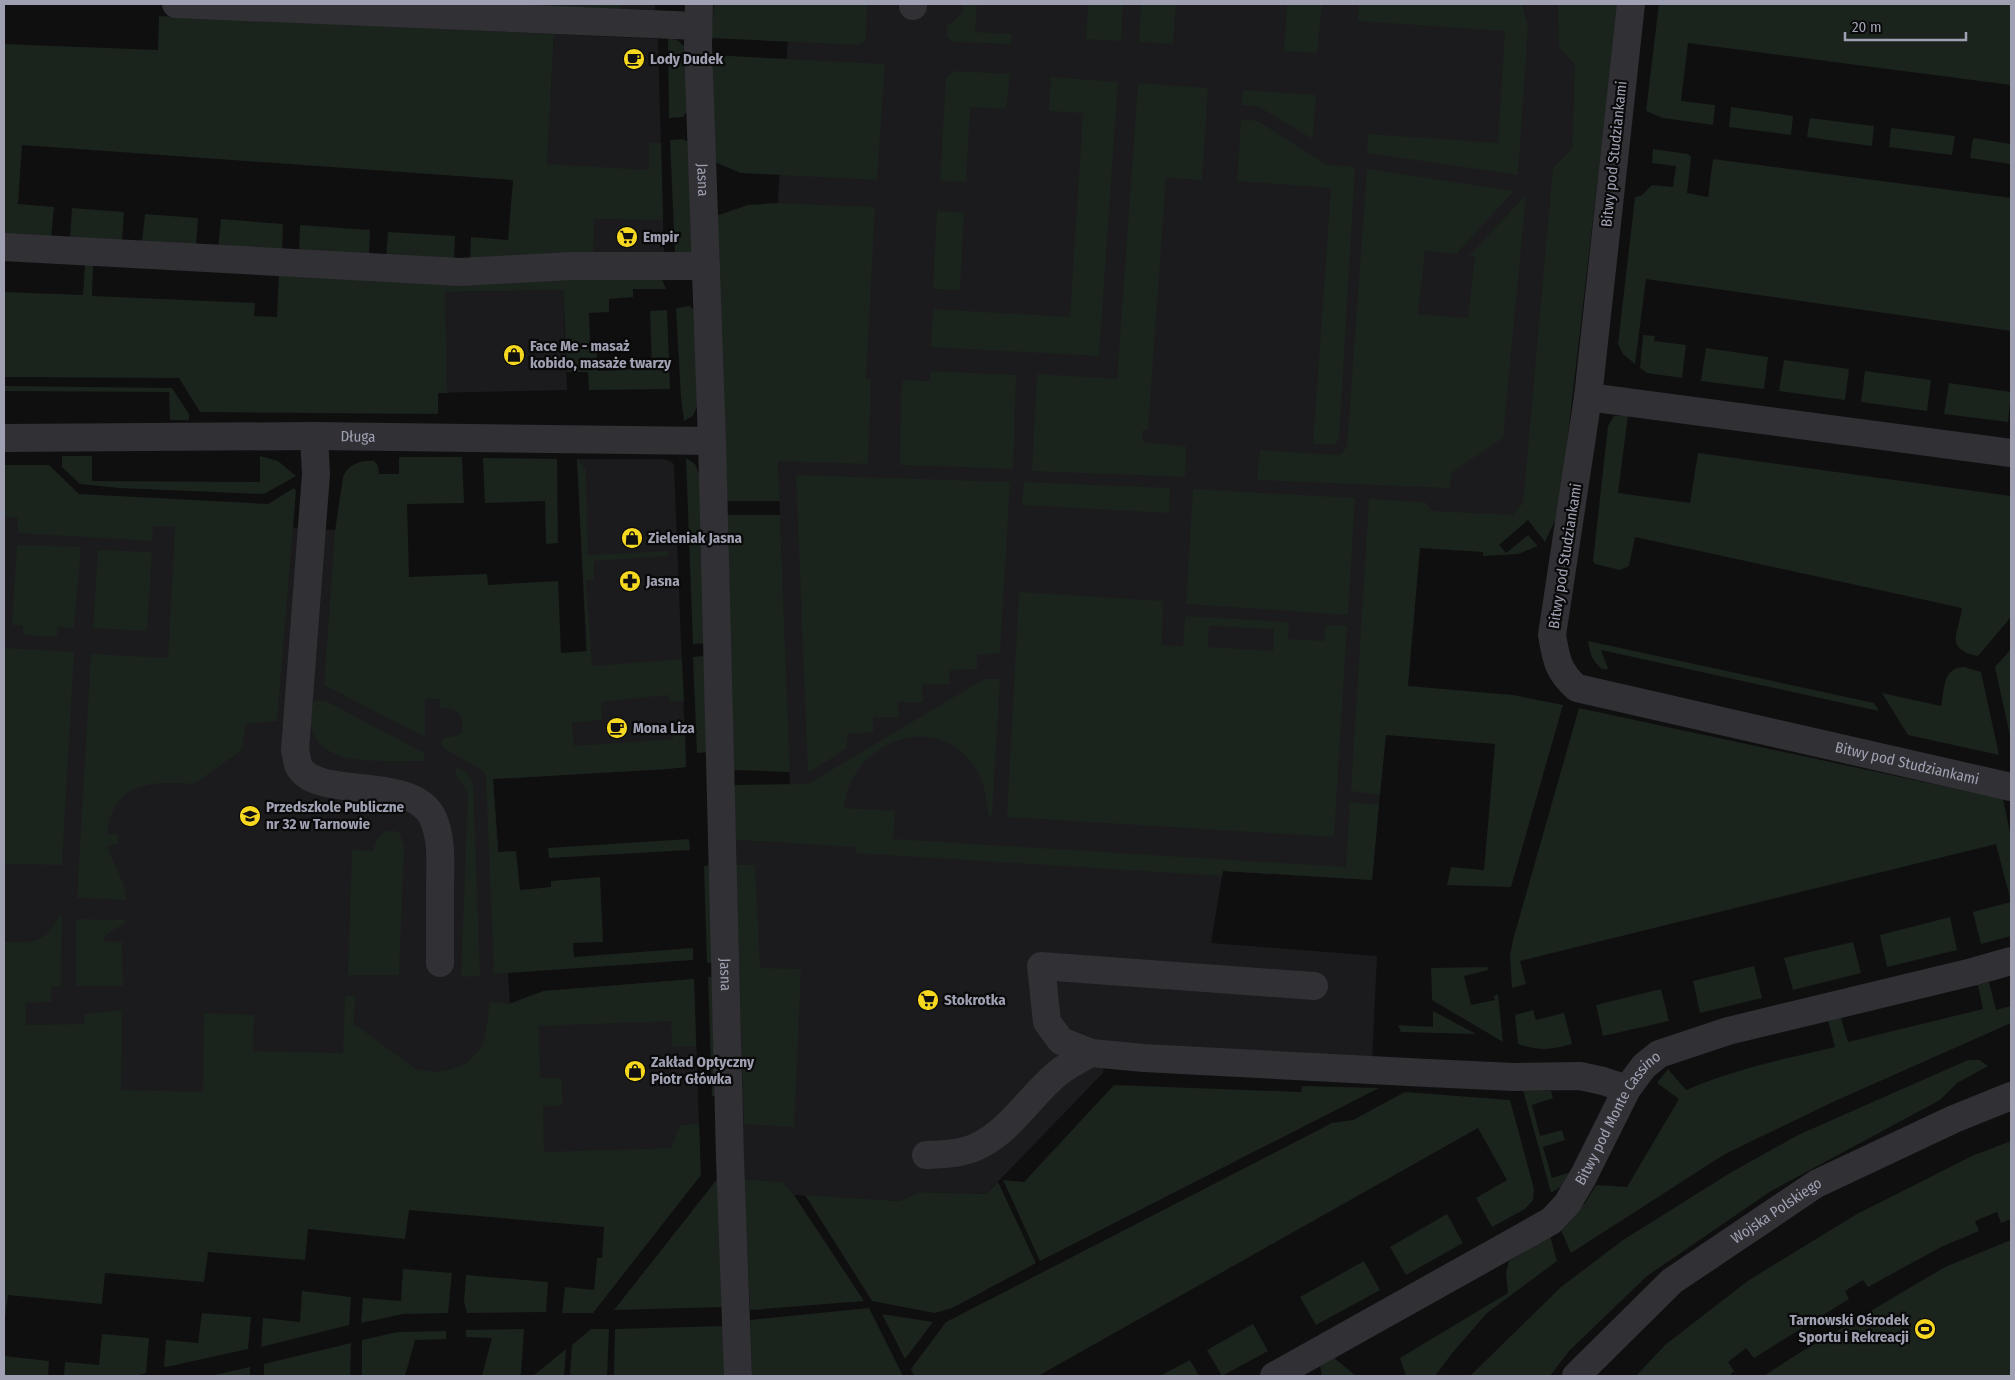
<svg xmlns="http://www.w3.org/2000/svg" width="2015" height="1380" font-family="'Fira Sans Condensed',sans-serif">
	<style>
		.built { fill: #1b1b1d }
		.green { fill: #1b231d; fill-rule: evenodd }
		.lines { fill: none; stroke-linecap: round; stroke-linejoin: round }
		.minor { stroke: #303035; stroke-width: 28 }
		.labels { text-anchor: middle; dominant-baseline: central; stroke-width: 4.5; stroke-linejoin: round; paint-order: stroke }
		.poi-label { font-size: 15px; font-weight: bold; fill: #9fa1b2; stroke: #0a0a0b; text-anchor: start }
		.street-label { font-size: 15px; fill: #9fa1b2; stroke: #0a0a0b }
	</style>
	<rect width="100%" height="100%" fill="#0f0f10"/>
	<!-- built -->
	<path class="built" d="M 573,4 L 655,4 L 655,10 L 573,8 Z
		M 790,4 L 1610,4 L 1534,515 L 1403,541 L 1372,880 L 1223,871 L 1211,943 L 1377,956 L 1372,1062 L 1106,1046 L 1103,1073 L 986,1194 L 919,1192 L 899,1201 L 794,1195 L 783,1182 L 744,1179 L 736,840 L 792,843 L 772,298 Z
		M 554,34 L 658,39 L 664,256 L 593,255 L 546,178 Z
		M 563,290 L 567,390 L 431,393 L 428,292 Z
		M 577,459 L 663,459 L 672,462 L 674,465 L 686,767 L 667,769 L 493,779 L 510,1003 L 544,991 L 694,979 L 700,1151 L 517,1165 L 4,1096 L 4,512 L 371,532 L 379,667 L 587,666 Z"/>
	<!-- green -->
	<path class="green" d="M 512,4 L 621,4 L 621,9 L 512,5 Z
		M 714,4 L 867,4 L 866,40 L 859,45 L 711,38 Z
		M 963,4 L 977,4 L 975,32 L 1012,34 L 1011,44 L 954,42 L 947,37 L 947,23 L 950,24 L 962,13 Z
		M 1088,4 L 1123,4 L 1121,41 L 1086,39 Z
		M 1141,4 L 1176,4 L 1173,44 L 1139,42 Z
		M 1287,4 L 1322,4 L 1317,53 L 1284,51 Z
		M 1359,4 L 1522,4 L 1528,26 L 1518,175 L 1367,153 L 1368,134 L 1498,143 L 1505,31 L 1358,21 Z
		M 1558,4 L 1618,4 L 1559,512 L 1545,542 L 1528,520 L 1499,545 L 1506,553 L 1528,535 L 1538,546 L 1518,554 L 1483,556 L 1483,552 L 1420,548 L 1408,686 L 1513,695 L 1563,705 L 1511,887 L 1447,885 L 1451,867 L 1484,870 L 1495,744 L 1386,735 L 1380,795 L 1351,791 L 1369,499 L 1425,502 L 1432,511 L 1513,515 L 1523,503 L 1553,168 L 1572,149 L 1575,65 L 1559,47 Z
		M 1659,4 L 2011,4 L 2011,85 L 1688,43 L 1681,101 L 1715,105 L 1713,125 L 1663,118 L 1646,111 Z
		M 159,16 L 554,34 L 547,164 L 649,170 L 649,143 L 661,143 L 663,220 L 594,219 L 593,255 L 470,263 L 471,237 L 508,240 L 513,180 L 22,145 L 18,204 L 54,207 L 51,238 L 4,236 L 4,44 L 158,50 Z
		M 668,38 L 677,40 L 686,48 L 688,110 L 683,117 L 669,118 Z
		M 711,55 L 885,64 L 877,180 L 741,173 L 712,161 Z
		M 955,71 L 1010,74 L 1006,109 L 970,107 L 966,182 L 940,181 L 946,77 Z
		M 1051,77 L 1118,82 L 1099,356 L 931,347 L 933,309 L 1070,317 L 1083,113 L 1049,111 Z
		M 1138,83 L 1208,88 L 1202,180 L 1166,178 L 1148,429 L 1142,431 L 1143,441 L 1148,443 L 1186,446 L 1185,477 L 1032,471 L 1037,374 L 1117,379 Z
		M 1243,90 L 1316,95 L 1313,139 L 1259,107 L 1242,105 Z
		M 1731,107 L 1793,116 L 1791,135 L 1729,127 Z
		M 1810,118 L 1874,126 L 1872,146 L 1807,137 Z
		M 1241,119 L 1258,121 L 1325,164 L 1355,167 L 1339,440 L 1333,445 L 1313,444 L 1331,188 L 1237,181 Z
		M 1891,128 L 1955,136 L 1952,155 L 1889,147 Z
		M 1973,138 L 2011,144 L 2011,164 L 1970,158 Z
		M 683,139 L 690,143 L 694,252 L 675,254 L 670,140 Z
		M 1653,149 L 1688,154 L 1691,157 L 1687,193 L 1708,197 L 1713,159 L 2011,198 L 2011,331 L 1646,279 L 1635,364 L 1623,354 L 1618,344 L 1635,197 L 1641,196 L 1652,185 L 1673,187 L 1676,166 L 1652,163 Z
		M 1367,169 L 1514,191 L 1456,254 L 1425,251 L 1418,314 L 1468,318 L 1475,256 L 1469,256 L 1526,195 L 1503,438 L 1452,472 L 1450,488 L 1257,480 L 1260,450 L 1340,455 L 1347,447 Z
		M 777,203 L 875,207 L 866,378 L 871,379 L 868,464 L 778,461 L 780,501 L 726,501 L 716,216 L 748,205 Z
		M 72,208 L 124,212 L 122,242 L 70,239 Z
		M 937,211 L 964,213 L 960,290 L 933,289 Z
		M 145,214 L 198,218 L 196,246 L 142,243 Z
		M 221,219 L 283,224 L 282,252 L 218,248 Z
		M 300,225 L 370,230 L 369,257 L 299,253 Z
		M 388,232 L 455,236 L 454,262 L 386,258 Z
		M 85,265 L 93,265 L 92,296 L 255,303 L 254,316 L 277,317 L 279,273 L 450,283 L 661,277 L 666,289 L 633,289 L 633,297 L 609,299 L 609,312 L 589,313 L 590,341 L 596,341 L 598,371 L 652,368 L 650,311 L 667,310 L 670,389 L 589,390 L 588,372 L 567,372 L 563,290 L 445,292 L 447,393 L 438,393 L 438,414 L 200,412 L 179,378 L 4,377 L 4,292 L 83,295 Z
		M 690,306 L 695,311 L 697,406 L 693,416 L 684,421 L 681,397 L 676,308 Z
		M 1643,335 L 1655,336 L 1654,341 L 1686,345 L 1682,378 L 1647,373 L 1640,368 Z
		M 1706,348 L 1768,357 L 1764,389 L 1701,381 Z
		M 1784,360 L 1849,369 L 1845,400 L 1779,391 Z
		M 930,371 L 1016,375 L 1013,469 L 900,465 L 901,394 L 903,380 L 930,381 Z
		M 1865,371 L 1931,380 L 1927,411 L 1861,402 Z
		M 1949,383 L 2011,392 L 2008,422 L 1944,414 Z
		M 4,386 L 172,388 L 189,414 L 189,420 L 170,420 L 169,392 L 4,391 Z
		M 1628,415 L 1618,493 L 1690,503 L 1698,453 L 2011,496 L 2011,617 L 1978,656 C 1943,649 1959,633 1962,608 L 1635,537 L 1629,566 L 1620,570 L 1595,564 L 1593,561 L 1608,426 L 1614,416 Z
		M 62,456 L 92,456 L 92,481 L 260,482 L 260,456 L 278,461 L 296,476 L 264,494 L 119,488 L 80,484 L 62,467 Z
		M 399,457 L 462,457 L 464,503 L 407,504 L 409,577 L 487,574 L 488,585 L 558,581 L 561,653 L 587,651 L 577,459 L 586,470 L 588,555 L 668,551 L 668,556 L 594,561 L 594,580 L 586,580 L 592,666 L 682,659 L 684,701 L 669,702 L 668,695 L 601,702 L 602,720 L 572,723 L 574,746 L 673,739 L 673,732 L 685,731 L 686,767 L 667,769 L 493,779 L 498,852 L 516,851 L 520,890 L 551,887 L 551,881 L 600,877 L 603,942 L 573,943 L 574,957 L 693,948 L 693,960 L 494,974 L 486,778 L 483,771 L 442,747 L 441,742 L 444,738 L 455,736 L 461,733 C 466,715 457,707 440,708 L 439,699 L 425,699 L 425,737 L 324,685 L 335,531 L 343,477 C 348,464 361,460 374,461 L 378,466 L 379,474 L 399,474 Z
		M 483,458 L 557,459 L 558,543 L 546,544 L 545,501 L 485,503 Z
		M 686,458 L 695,464 L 700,476 L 707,643 L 693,644 Z
		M 4,465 L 49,465 L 79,494 L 268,504 L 294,488 L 296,491 L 277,721 L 246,724 L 242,748 L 238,753 L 194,784 C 151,781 113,781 107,834 L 118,834 L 118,844 L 108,846 C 113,867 125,878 126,900 L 77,898 L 91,654 L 168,658 L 175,527 L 153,526 L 152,541 L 18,533 L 18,518 L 4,517 Z
		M 796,475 L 1010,482 L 1000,653 L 977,655 L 977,669 L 950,670 L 949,684 L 922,685 L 923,702 L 898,702 L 899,717 L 873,717 L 873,732 L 847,734 L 847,748 L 808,773 Z
		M 1024,482 L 1170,488 L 1169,513 L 1022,505 Z
		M 1193,489 L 1355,498 L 1348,615 L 1186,604 Z
		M 726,515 L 780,515 L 790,772 L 732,770 Z
		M 17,545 L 81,547 L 74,628 L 58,627 L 57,637 L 23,635 L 23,626 L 12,625 Z
		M 98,550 L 152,552 L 147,631 L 93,628 Z
		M 1019,592 L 1163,601 L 1162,645 L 1183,646 L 1185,616 L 1289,622 L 1288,639 L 1324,641 L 1326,625 L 1347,626 L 1334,837 L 1007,817 ZM 1209,626 L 1274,629 L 1273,651 L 1208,647 Z
		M 1588,641 L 1874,703 L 1879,711 L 1601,650 L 1608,669 L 1602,669 C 1592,661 1590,654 1588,641 Z
		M 4,648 L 74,652 L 62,865 L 4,864 Z
		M 2011,649 L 2011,740 L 1995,667 Z
		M 704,656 L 708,752 L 697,753 L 693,657 Z
		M 1964,667 L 1981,672 L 1999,755 L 1908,735 L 1882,693 L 1941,706 C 1945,689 1942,668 1964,667 Z
		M 984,679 L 1000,679 L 992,815 L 988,815 C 986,800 985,784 977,771 C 941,707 850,740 844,808 L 895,811 L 893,839 L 1346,867 L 1350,802 L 1379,805 L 1372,880 L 1223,871 L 1222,876 L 856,853 L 855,847 L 736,840 L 733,785 L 808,784 Z
		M 319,700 L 328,702 L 424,753 L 425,761 C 381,760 296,772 313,702 Z
		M 1579,708 L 2003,799 L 2011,837 L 2011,936 L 1981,944 L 1973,912 L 2011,902 L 1996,844 L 1520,961 L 1526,984 L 1512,988 L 1510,955 L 1513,940 Z
		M 456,767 L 466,772 L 473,782 L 480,976 L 461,977 L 468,794 C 465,784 452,777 456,767 Z
		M 386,831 L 395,831 L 400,833 L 404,848 L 399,975 L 348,975 L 352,850 L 373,851 L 377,839 Z
		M 689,839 L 690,850 L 549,858 L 548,848 Z
		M 714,865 L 717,962 L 707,963 L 704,866 Z
		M 736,865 L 755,865 L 760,968 L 801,969 L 794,1127 L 744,1124 Z
		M 62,912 L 61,986 L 51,986 L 51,1002 L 26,1003 L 26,1025 L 84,1024 L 85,1014 L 122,1010 L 121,1090 L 203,1092 L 204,1013 L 254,1015 L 253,1051 L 343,1053 L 345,996 L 355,996 L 354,1024 L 416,1069 L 436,1072 L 448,1070 L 467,1063 L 481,1048 L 485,1038 L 490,1002 L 510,1004 L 544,991 L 694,979 L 696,1046 L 672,1047 L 671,1021 L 539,1026 L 540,1078 L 561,1078 L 563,1105 L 543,1107 L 544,1152 L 671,1148 L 680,1125 L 699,1124 L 701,1175 L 593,1313 L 562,1313 L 565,1287 L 594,1290 L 597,1258 L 602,1258 L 604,1227 L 409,1210 L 405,1239 L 308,1229 L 305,1260 L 208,1252 L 204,1282 L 105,1273 L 102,1304 L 8,1295 L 4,1325 L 4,942 C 38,943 44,943 62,912 Z
		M 1950,917 L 1957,950 L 1887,967 L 1880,935 Z
		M 76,919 L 125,920 L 125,923 L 107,934 L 103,941 L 122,942 L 123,986 L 76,986 Z
		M 1853,942 L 1861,973 L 1793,990 L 1784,958 Z
		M 1754,966 L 1762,998 L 1700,1013 L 1693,981 Z
		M 1487,967 L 1488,970 L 1464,976 L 1471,1005 L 1495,1000 L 1494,996 L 1498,994 L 1503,1042 L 1432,1000 L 1431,968 Z
		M 718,976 L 722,1096 L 712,1096 L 708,977 Z
		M 1989,982 L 1996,1010 L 2011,1006 L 2011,1023 L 1835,1101 L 1725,1154 L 1571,1253 L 1560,1228 L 1585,1203 L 1596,1185 L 1627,1187 L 1679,1099 L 1657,1083 L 1668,1069 L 1686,1090 C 1734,1069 1784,1059 1835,1047 L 1828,1020 L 1841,1018 L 1848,1042 L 1983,1009 L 1978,985 Z
		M 1661,989 L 1669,1021 L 1603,1036 L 1596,1005 Z
		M 1533,1010 L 1536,1020 L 1564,1013 L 1572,1044 C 1548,1050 1542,1051 1518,1044 L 1515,1015 Z
		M 1433,1011 L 1476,1034 L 1401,1032 L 1398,1025 L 1433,1027 Z
		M 1968,1060 L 1980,1060 L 1988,1066 L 1957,1083 L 1940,1100 L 1771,1191 L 1647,1276 L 1569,1351 L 1550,1376 L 1470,1376 L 1561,1287 L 1623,1240 L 1730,1173 L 1798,1135 Z
		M 1114,1085 L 1301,1092 L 1302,1086 L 1379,1088 L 1040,1261 L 1003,1180 L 1024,1182 Z
		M 1523,1090 L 1551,1091 L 1553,1098 L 1532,1105 L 1540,1136 L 1562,1130 L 1565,1140 L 1543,1147 L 1552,1178 L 1574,1171 L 1567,1183 L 1551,1193 Z
		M 1405,1092 L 1510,1100 L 1534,1189 L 1533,1200 L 1525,1209 L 1492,1227 L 1476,1198 L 1507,1180 L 1478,1128 L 1038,1376 L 914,1376 L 911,1369 L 946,1322 L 1332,1123 L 1353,1120 Z
		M 2011,1141 L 2011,1219 L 2001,1223 L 1997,1212 L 1975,1221 L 1979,1231 L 1941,1247 L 1868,1287 L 1863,1280 L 1845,1291 L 1849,1299 L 1754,1358 L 1746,1348 L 1728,1362 L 1734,1371 L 1729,1376 L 1636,1376 L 1665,1345 L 1749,1280 L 1857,1214 L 1972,1156 Z
		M 722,1173 L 724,1307 L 614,1310 Z
		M 744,1179 L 783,1182 L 794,1195 L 864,1301 L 750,1310 Z
		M 998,1182 L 1036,1263 L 952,1308 L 935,1313 L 872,1301 L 805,1195 L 899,1201 L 919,1192 L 986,1194 Z
		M 1447,1214 L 1463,1243 L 1406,1275 L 1390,1247 Z
		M 1550,1236 L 1557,1261 L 1487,1313 L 1453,1352 L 1435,1376 L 1406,1376 L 1400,1358 L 1508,1293 L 1506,1273 L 1509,1261 Z
		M 2011,1240 L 2011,1376 L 1764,1376 L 1791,1358 L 1945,1267 Z
		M 1364,1261 L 1380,1290 L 1316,1325 L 1300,1297 Z
		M 403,1269 L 452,1273 L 448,1313 L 403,1314 L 361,1323 L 363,1298 L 401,1301 Z
		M 466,1275 L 548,1282 L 546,1312 L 467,1313 L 464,1302 Z
		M 302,1291 L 351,1297 L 349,1325 L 261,1347 L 263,1318 L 300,1322 Z
		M 869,1308 L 903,1376 L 752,1376 L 750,1320 Z
		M 202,1313 L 251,1317 L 248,1349 L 166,1367 L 164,1366 L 166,1340 L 198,1343 Z
		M 882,1314 L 933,1322 L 905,1359 Z
		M 1253,1324 L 1268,1351 L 1222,1376 L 1207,1350 Z
		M 725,1326 L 727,1376 L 614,1376 L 615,1329 Z
		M 524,1329 L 521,1374 L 518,1376 L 482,1376 L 492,1338 L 466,1337 L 466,1330 Z
		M 591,1329 L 609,1329 L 607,1376 L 570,1376 L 572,1345 Z
		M 446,1331 L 446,1339 L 415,1340 L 405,1376 L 362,1376 L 362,1340 L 398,1332 Z
		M 102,1334 L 149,1338 L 146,1373 L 135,1376 L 64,1376 L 65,1362 L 99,1365 Z
		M 351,1343 L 350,1376 L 264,1376 L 264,1364 Z
		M 566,1349 L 564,1376 L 533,1376 Z
		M 4,1356 L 49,1361 L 48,1376 L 4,1376 Z
		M 1334,1358 L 1356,1376 L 1322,1376 L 1320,1366 Z
		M 1190,1360 L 1199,1376 L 1160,1376 Z
		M 250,1367 L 250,1376 L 210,1376 Z"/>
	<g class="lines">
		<!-- minor -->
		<g class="minor">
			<path d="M 176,4 L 698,26"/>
			<path id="s1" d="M 699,4 L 698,46 L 712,441 L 730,1158 L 738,1376"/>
			<path id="s2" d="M 1631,4 L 1588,397 L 1552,635 C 1556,659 1558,672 1577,688 L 2011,787"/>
			<path d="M 913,6 L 913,4"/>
			<path d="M 4,247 L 460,272 L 571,266 L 706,266"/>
			<path d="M 1588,397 L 2011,453"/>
			<path d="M 314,436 L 316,474 L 295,750 C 296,754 297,760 298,765 C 315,801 409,774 432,816 C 443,838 440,866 440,891 C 440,915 440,939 440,963"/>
			<path id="s3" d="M 4,438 L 314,436 L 712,441"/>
			<path d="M 1314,986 L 1041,966 L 1047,1022 L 1061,1041 L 1091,1053 L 1144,1058 L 1428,1073 L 1514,1077 L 1580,1076 L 1603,1081 L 1627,1089"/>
			<path d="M 926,1155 C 945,1154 965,1154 982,1144 C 1013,1127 1031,1095 1058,1073 C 1068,1065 1080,1059 1091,1053"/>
			<path id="s4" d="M 1274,1376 L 1551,1221 L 1567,1204 L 1583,1177 L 1627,1089 L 1644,1066 L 1659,1054 L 1728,1031 L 1972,972 L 2011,961"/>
			<path id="s5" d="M 1576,1376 L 1672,1281 L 1816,1184 L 1954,1119 L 2011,1096"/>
		</g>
	</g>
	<!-- icons -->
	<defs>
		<g id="cafe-disc" transform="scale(1.125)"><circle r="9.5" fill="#f7d820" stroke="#0a0a0b"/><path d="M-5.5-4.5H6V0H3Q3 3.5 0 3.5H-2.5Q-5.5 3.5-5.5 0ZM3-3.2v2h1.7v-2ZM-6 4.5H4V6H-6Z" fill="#111"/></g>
		<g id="supermarket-disc" transform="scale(1.125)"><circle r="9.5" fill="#f7d820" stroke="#0a0a0b"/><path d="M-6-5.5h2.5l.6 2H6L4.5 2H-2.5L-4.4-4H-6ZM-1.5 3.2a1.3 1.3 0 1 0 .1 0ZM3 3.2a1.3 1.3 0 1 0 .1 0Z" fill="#111"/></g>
		<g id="shop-disc" transform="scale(1.125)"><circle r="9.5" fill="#f7d820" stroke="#0a0a0b"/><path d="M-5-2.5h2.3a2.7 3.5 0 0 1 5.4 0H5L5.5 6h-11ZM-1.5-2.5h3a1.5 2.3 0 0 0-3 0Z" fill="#111"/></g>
		<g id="pharmacy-disc" transform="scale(1.125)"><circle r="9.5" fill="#f7d820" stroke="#0a0a0b"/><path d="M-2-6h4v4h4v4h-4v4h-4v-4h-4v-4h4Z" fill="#111"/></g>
		<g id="school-disc" transform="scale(1.125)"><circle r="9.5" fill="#f7d820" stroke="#0a0a0b"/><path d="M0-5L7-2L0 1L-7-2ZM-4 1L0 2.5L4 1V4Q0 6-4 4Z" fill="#111"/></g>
		<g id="stadium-disc" transform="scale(1.125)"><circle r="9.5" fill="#f7d820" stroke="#0a0a0b"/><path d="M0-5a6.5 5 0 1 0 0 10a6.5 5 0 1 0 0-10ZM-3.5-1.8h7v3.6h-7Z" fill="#111"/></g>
	</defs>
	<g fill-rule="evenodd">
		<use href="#cafe-disc" x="634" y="59"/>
		<use href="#supermarket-disc" x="627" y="237"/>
		<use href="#shop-disc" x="514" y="355"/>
		<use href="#shop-disc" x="632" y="538"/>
		<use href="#pharmacy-disc" x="630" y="581"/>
		<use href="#cafe-disc" x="617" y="728"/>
		<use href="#school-disc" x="250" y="816"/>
		<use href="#supermarket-disc" x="928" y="1000"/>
		<use href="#shop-disc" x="635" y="1071"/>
		<use href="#stadium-disc" x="1925" y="1329"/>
	</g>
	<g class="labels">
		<!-- poi labels -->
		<g class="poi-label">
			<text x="650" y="59">Lody Dudek</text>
			<text x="643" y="237">Empir</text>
			<text x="530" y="346">Face Me - masaż<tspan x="530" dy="17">kobido, masaże twarzy</tspan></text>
			<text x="648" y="538">Zieleniak Jasna</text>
			<text x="646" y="581">Jasna</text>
			<text x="633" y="728">Mona Liza</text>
			<text x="266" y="807">Przedszkole Publiczne<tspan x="266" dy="17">nr 32 w Tarnowie</tspan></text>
			<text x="944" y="1000">Stokrotka</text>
			<text x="651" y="1062">Zakład Optyczny<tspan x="651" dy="17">Piotr Główka</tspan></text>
			<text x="1909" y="1320" text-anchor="end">Tarnowski Ośrodek<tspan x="1909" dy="17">Sportu i Rekreacji</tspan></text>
		</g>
		<!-- street labels -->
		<g class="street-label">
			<text transform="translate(1614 154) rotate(-84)">Bitwy pod Studziankami</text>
			<text stroke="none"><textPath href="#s1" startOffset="176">Jasna</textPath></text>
			<text stroke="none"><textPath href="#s3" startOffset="354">Długa</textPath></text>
			<text transform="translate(1565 556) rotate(-81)">Bitwy pod Studziankami</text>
			<text stroke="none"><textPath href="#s2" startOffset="1035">Bitwy pod Studziankami</textPath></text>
			<text stroke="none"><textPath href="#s1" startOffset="971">Jasna</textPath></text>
			<text stroke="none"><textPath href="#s4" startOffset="441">Bitwy pod Monte Cassino</textPath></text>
			<text stroke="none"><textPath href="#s5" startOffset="261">Wojska Polskiego</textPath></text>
		</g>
	</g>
	<!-- border -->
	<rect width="2015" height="1380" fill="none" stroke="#9fa1b2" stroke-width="10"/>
	<!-- scale -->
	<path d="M1845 32v8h121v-8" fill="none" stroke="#9fa1b2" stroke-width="2.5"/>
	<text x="1852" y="32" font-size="15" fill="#9fa1b2" stroke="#0a0a0b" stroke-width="4" paint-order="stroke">20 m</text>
</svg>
